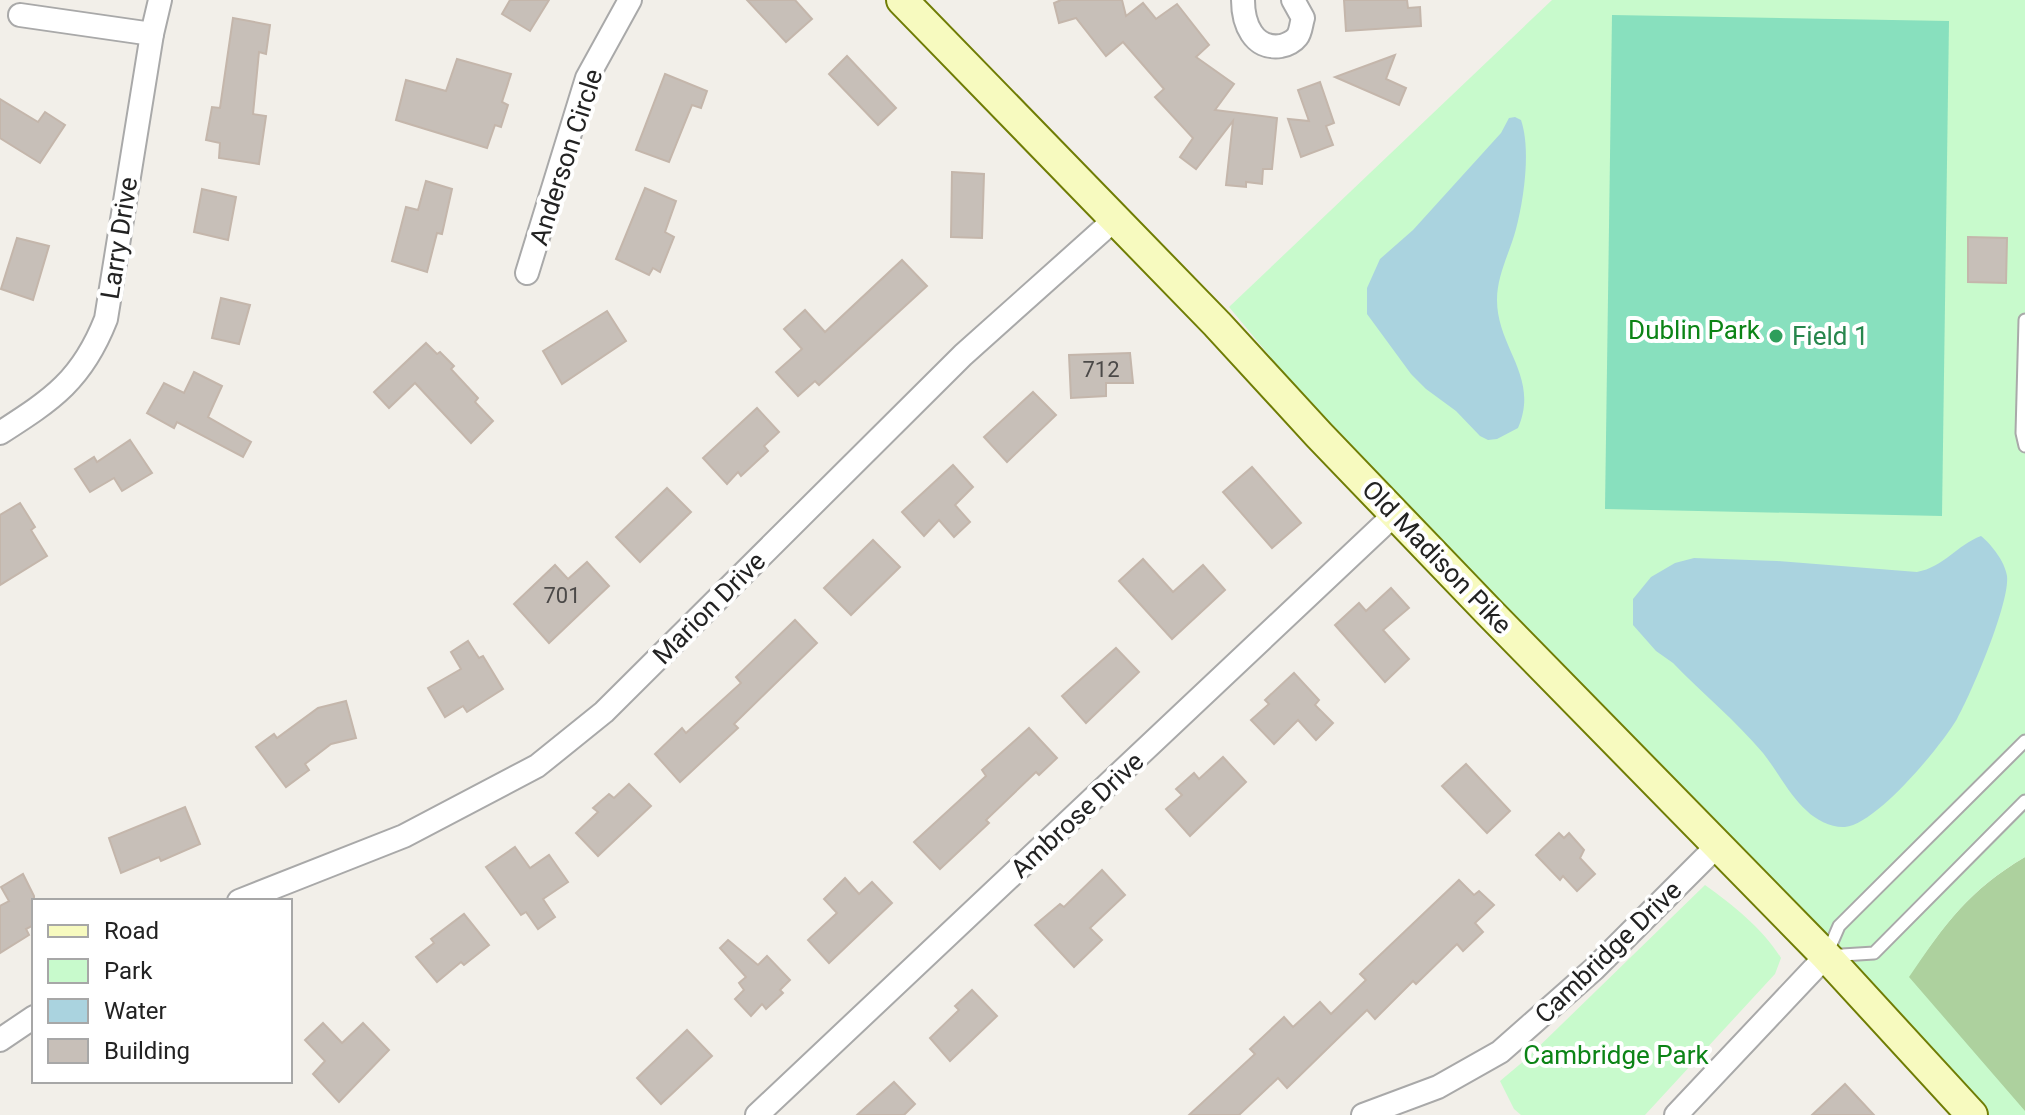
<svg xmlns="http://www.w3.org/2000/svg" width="2025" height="1115" viewBox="0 0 2025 1115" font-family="Roboto,sans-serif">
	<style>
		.forest { fill: #add19e }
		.park { fill: #c8facc }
		.pitch { fill: #88e0be }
		.water { fill: #aad3df }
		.building { fill: #c7bfb8; stroke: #c4b6ab; stroke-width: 2 }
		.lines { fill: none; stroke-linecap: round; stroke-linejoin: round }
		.service-casing { stroke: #a9a9a9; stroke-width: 15 }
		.minor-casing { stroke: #a9a9a9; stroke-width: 26 }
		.secondary-casing { stroke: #707d05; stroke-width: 34 }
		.service { stroke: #fff; stroke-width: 11 }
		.minor { stroke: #fff; stroke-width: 22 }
		.secondary { stroke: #f7fabf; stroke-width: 30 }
		.leisure-dot { fill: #2e9e5b; stroke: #fff; stroke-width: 3 }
		.labels { text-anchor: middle; stroke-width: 8; stroke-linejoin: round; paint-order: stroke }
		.number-label { font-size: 22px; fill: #4b4948 }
		.street-label { font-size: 26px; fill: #222; stroke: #fff }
		.park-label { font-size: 26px; fill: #0c8416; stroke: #fff }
		.leisure-label { font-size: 26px; fill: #27864d; stroke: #fff; text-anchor: start }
	</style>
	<rect width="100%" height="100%" fill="#f2efe9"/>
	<path class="forest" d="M 2025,857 L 2025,1112 L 1908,977 C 1946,923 1968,891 2025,857 Z"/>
	<g class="park">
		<path d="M 1552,0 L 2025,0 L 2025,857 C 1968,891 1946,923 1909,977 L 2025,1111 L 2025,1115 L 1983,1115 L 1332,431 L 1229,307 Z"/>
		<path d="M 1705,885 C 1733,905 1763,929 1781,958 L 1775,974 L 1645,1115 L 1521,1115 L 1514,1109 L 1500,1081 L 1525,1060 Z"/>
	</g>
	<path class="pitch" d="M 1612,15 L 1949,21 L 1942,516 L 1605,509 Z"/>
	<g class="water">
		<path d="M 1515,117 L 1521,120 C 1531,149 1524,199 1516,229 C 1510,252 1497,275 1497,300 C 1497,348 1540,377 1518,428 L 1497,439 L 1488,440 L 1480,436 L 1456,411 L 1426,389 L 1411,374 L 1367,314 L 1367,288 L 1380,259 L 1413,230 L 1501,133 L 1509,118 Z"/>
		<path d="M 1981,536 C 1992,545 2005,562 2007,576 C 2010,603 1971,694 1957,719 C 1941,746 1877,824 1845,827 C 1832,828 1816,820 1807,811 C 1789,795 1778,772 1763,753 C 1736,721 1702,693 1673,663 L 1656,651 L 1633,625 L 1633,599 L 1651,577 L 1675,563 L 1694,558 L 1777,561 L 1917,572 C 1944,567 1957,545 1981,536 Z"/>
	</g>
	<g class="building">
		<path d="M 510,0 L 549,0 L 530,31 L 502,14 Z"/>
		<path d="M 747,0 L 795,0 L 812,19 L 786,42 Z"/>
		<path d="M 1061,0 L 1122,0 L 1126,16 L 1143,3 L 1156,19 L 1177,4 L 1209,45 L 1196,57 L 1234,84 L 1215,110 L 1277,118 L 1272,169 L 1263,169 L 1262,184 L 1246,182 L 1246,187 L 1226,185 L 1233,121 L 1196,169 L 1180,157 L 1193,138 L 1155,97 L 1164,89 L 1123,42 L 1106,56 L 1076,18 L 1059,23 L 1054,3 Z"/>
		<path d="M 1344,0 L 1407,0 L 1408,8 L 1420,7 L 1421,26 L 1346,31 Z"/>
		<path d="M 233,18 L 270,25 L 266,54 L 259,52 L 253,114 L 266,116 L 259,164 L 219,158 L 220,143 L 206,140 L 212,107 L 220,108 Z"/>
		<path d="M 1395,55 L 1386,79 L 1406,88 L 1399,105 L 1335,77 Z"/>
		<path d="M 847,56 L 896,108 L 878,125 L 829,74 Z"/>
		<path d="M 457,59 L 511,74 L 502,102 L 508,105 L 501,127 L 495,125 L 487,148 L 396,120 L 406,80 L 446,91 Z"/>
		<path d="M 665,74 L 707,91 L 701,108 L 692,105 L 669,162 L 636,150 Z"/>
		<path d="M 1320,82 L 1334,123 L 1326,126 L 1333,145 L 1301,157 L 1288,119 L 1309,121 L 1298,90 Z"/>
		<path d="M 0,99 L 38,122 L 45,112 L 65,125 L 40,163 L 0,138 Z"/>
		<path d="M 952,172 L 984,174 L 982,238 L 951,237 Z"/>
		<path d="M 426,181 L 452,189 L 442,234 L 437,233 L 427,272 L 392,261 L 406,207 L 418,210 Z"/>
		<path d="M 645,188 L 676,201 L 665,232 L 674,237 L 660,272 L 653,268 L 649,275 L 616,259 Z"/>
		<path d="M 202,189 L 236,197 L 228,240 L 194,232 Z"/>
		<path d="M 1968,237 L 2007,238 L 2006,283 L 1968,282 Z"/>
		<path d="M 17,238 L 49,246 L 33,300 L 1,289 Z"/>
		<path d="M 902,260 L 927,286 L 819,385 L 815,381 L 798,396 L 776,372 L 802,349 L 784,329 L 805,310 L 825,332 Z"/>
		<path d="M 221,298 L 250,305 L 239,344 L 212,338 Z"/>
		<path d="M 607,311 L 626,341 L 562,384 L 543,351 Z"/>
		<path d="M 426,343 L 437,354 L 440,352 L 454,366 L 451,369 L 478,398 L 475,402 L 493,421 L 471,443 L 415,383 L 389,408 L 374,392 Z"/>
		<path d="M 1130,353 L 1133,383 L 1106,383 L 1106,396 L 1071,398 L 1069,355 Z"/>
		<path d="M 194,372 L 222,386 L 208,417 L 251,442 L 243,457 L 177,422 L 174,428 L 147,413 L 164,383 L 184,393 Z"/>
		<path d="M 1033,392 L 1056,415 L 1007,462 L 984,437 Z"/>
		<path d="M 757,408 L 779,432 L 764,446 L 768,451 L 741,476 L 738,472 L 727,484 L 703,458 Z"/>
		<path d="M 130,440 L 152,473 L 122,491 L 114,478 L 90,492 L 75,469 L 94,457 L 97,462 Z"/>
		<path d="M 953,465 L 973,487 L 955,505 L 970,522 L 954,537 L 939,520 L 924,536 L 902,512 Z"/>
		<path d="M 1252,467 L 1301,523 L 1272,548 L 1223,492 Z"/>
		<path d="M 667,488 L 691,512 L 640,562 L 616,537 Z"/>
		<path d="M 20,503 L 35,527 L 31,530 L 47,556 L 0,585 L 0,515 Z"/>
		<path d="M 873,540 L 900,567 L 851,615 L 824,588 Z"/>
		<path d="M 1143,559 L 1173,592 L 1203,565 L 1225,590 L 1172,639 L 1119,581 Z"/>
		<path d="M 587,562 L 609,586 L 549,643 L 514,604 L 555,565 L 568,579 Z"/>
		<path d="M 1391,588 L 1409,608 L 1383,630 L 1409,659 L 1385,682 L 1335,625 L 1359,603 L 1366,611 Z"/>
		<path d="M 795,620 L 817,643 L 734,724 L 738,728 L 680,782 L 655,754 L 682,728 L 686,733 L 741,683 L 736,677 Z"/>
		<path d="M 468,641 L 479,658 L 483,656 L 503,689 L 467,712 L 463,706 L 445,717 L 428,688 L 461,669 L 451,652 Z"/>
		<path d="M 1116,648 L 1139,672 L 1086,723 L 1062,696 Z"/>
		<path d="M 1294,673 L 1319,700 L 1315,705 L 1333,723 L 1316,740 L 1298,720 L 1274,744 L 1251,720 L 1269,704 L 1265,700 Z"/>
		<path d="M 346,701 L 356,738 L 331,744 L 305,764 L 309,770 L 286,787 L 256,747 L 274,734 L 277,738 L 318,708 Z"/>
		<path d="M 1029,728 L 1057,758 L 1039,775 L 1036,772 L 986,820 L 989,823 L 940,869 L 914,842 L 986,776 L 982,770 Z"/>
		<path d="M 1223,757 L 1246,782 L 1190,836 L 1166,809 L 1182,795 L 1176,789 L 1194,773 L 1199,779 Z"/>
		<path d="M 1466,764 L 1510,811 L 1487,833 L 1442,786 Z"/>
		<path d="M 629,784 L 651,806 L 598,856 L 576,833 L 598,812 L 593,808 L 609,794 L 614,798 Z"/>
		<path d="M 185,807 L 200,844 L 161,861 L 159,857 L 121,873 L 109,838 Z"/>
		<path d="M 1559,833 L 1564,838 L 1569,833 L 1584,850 L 1580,858 L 1595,874 L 1577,891 L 1563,876 L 1560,880 L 1536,855 Z"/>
		<path d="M 515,847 L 530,868 L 549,855 L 568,882 L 543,899 L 555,917 L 538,929 L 526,912 L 521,915 L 486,867 Z"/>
		<path d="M 1102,870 L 1125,895 L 1090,928 L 1102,940 L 1074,967 L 1035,925 L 1060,904 L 1064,907 Z"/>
		<path d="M 23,874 L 34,896 L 34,925 L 26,929 L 29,935 L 0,953 L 0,906 L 9,901 L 1,887 Z"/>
		<path d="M 845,878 L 859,894 L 872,882 L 892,903 L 829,963 L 808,940 L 837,913 L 824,899 Z"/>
		<path d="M 1459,880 L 1474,895 L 1479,891 L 1494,905 L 1475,923 L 1483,932 L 1463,951 L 1457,944 L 1416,984 L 1413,981 L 1375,1019 L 1367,1010 L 1287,1088 L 1278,1078 L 1239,1115 L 1189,1115 L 1255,1054 L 1250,1049 L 1284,1017 L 1293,1027 L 1320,1002 L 1331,1014 L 1366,980 L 1360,974 Z"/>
		<path d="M 464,914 L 489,945 L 464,965 L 461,962 L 437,982 L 416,957 L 434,943 L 431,939 Z"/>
		<path d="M 728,940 L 758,965 L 767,956 L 790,980 L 780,990 L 783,993 L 766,1009 L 762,1004 L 751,1016 L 735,999 L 744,990 L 739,983 L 746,977 L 720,948 Z"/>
		<path d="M 972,990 L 997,1016 L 950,1061 L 930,1038 L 959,1010 L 955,1006 Z"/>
		<path d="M 323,1023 L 342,1043 L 363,1023 L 389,1050 L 339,1102 L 313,1074 L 325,1061 L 305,1040 Z"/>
		<path d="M 687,1030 L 712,1056 L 661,1104 L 637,1078 Z"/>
		<path d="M 894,1082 L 915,1104 L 904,1115 L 857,1115 Z"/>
		<path d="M 1845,1084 L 1874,1115 L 1812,1115 Z"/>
	</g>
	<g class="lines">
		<g class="service-casing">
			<g id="service">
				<path d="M 2025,320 L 2022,433 L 2025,446"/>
				<path d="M 2025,741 L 1839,926 L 1826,956 L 1874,953 L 2025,801"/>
			</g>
		</g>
		<g class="minor-casing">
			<g id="minor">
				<path d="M 1243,0 C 1243,23 1253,50 1281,46 C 1287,45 1294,41 1297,37 C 1301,32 1301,24 1303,18 L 1293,0"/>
				<path d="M 20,15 L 152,34"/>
				<path d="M 527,273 L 587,78 L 630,0"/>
				<path d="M 0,433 C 53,399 82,380 106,319 L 152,34 L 160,0"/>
				<path d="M 239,901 L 404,836 L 537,766 L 604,712 L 963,355 L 1114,220"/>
				<path d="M 0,1040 L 34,1017"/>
				<path d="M 757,1115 L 1395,514"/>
				<path d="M 1363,1115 L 1438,1087 L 1500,1052 L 1594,969 L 1718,845"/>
				<path d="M 1676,1115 L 1826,956"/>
			</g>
		</g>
		<g class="secondary-casing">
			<path id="secondary" d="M 902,0 L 1217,324 L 1319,435 L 1489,612 L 1826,956 L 1972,1115"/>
		</g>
		<use href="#service" class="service"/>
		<use href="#minor" class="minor"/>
		<use href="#secondary" class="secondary"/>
	</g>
	<circle class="leisure-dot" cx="1776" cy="336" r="8"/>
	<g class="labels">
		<g class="number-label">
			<text x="1101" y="377">712</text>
			<text x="562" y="603">701</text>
		</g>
		<g class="street-label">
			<text transform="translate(566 157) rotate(-72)" y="9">Anderson Circle</text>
			<text transform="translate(119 238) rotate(-81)" y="9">Larry Drive</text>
			<text transform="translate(1437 557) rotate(46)" y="9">Old Madison Pike</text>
			<text transform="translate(709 608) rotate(-45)" y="9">Marion Drive</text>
			<text transform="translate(1077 815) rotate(-43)" y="9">Ambrose Drive</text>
			<text transform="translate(1608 952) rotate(-44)" y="9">Cambridge Drive</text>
		</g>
		<g class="park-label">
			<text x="1694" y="339">Dublin Park</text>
			<text x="1616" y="1064">Cambridge Park</text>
		</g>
		<g class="leisure-label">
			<text x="1792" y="345">Field 1</text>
		</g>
	</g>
	<rect x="32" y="899" width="260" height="184" fill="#ffffff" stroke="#a7a7a7" stroke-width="2"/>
	<rect x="48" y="925" width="40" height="12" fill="#f7fabf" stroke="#a7a7a7" stroke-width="2"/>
	<text x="104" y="939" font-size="24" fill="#222222">Road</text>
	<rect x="48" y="959" width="40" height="24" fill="#c8facc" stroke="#a7a7a7" stroke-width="2"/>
	<text x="104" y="979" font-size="24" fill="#222222">Park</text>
	<rect x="48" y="999" width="40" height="24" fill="#aad3df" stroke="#a7a7a7" stroke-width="2"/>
	<text x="104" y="1019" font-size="24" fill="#222222">Water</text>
	<rect x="48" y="1039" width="40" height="24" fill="#c7bfb8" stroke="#a7a7a7" stroke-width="2"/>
	<text x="104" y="1059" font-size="24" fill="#222222">Building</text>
</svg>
